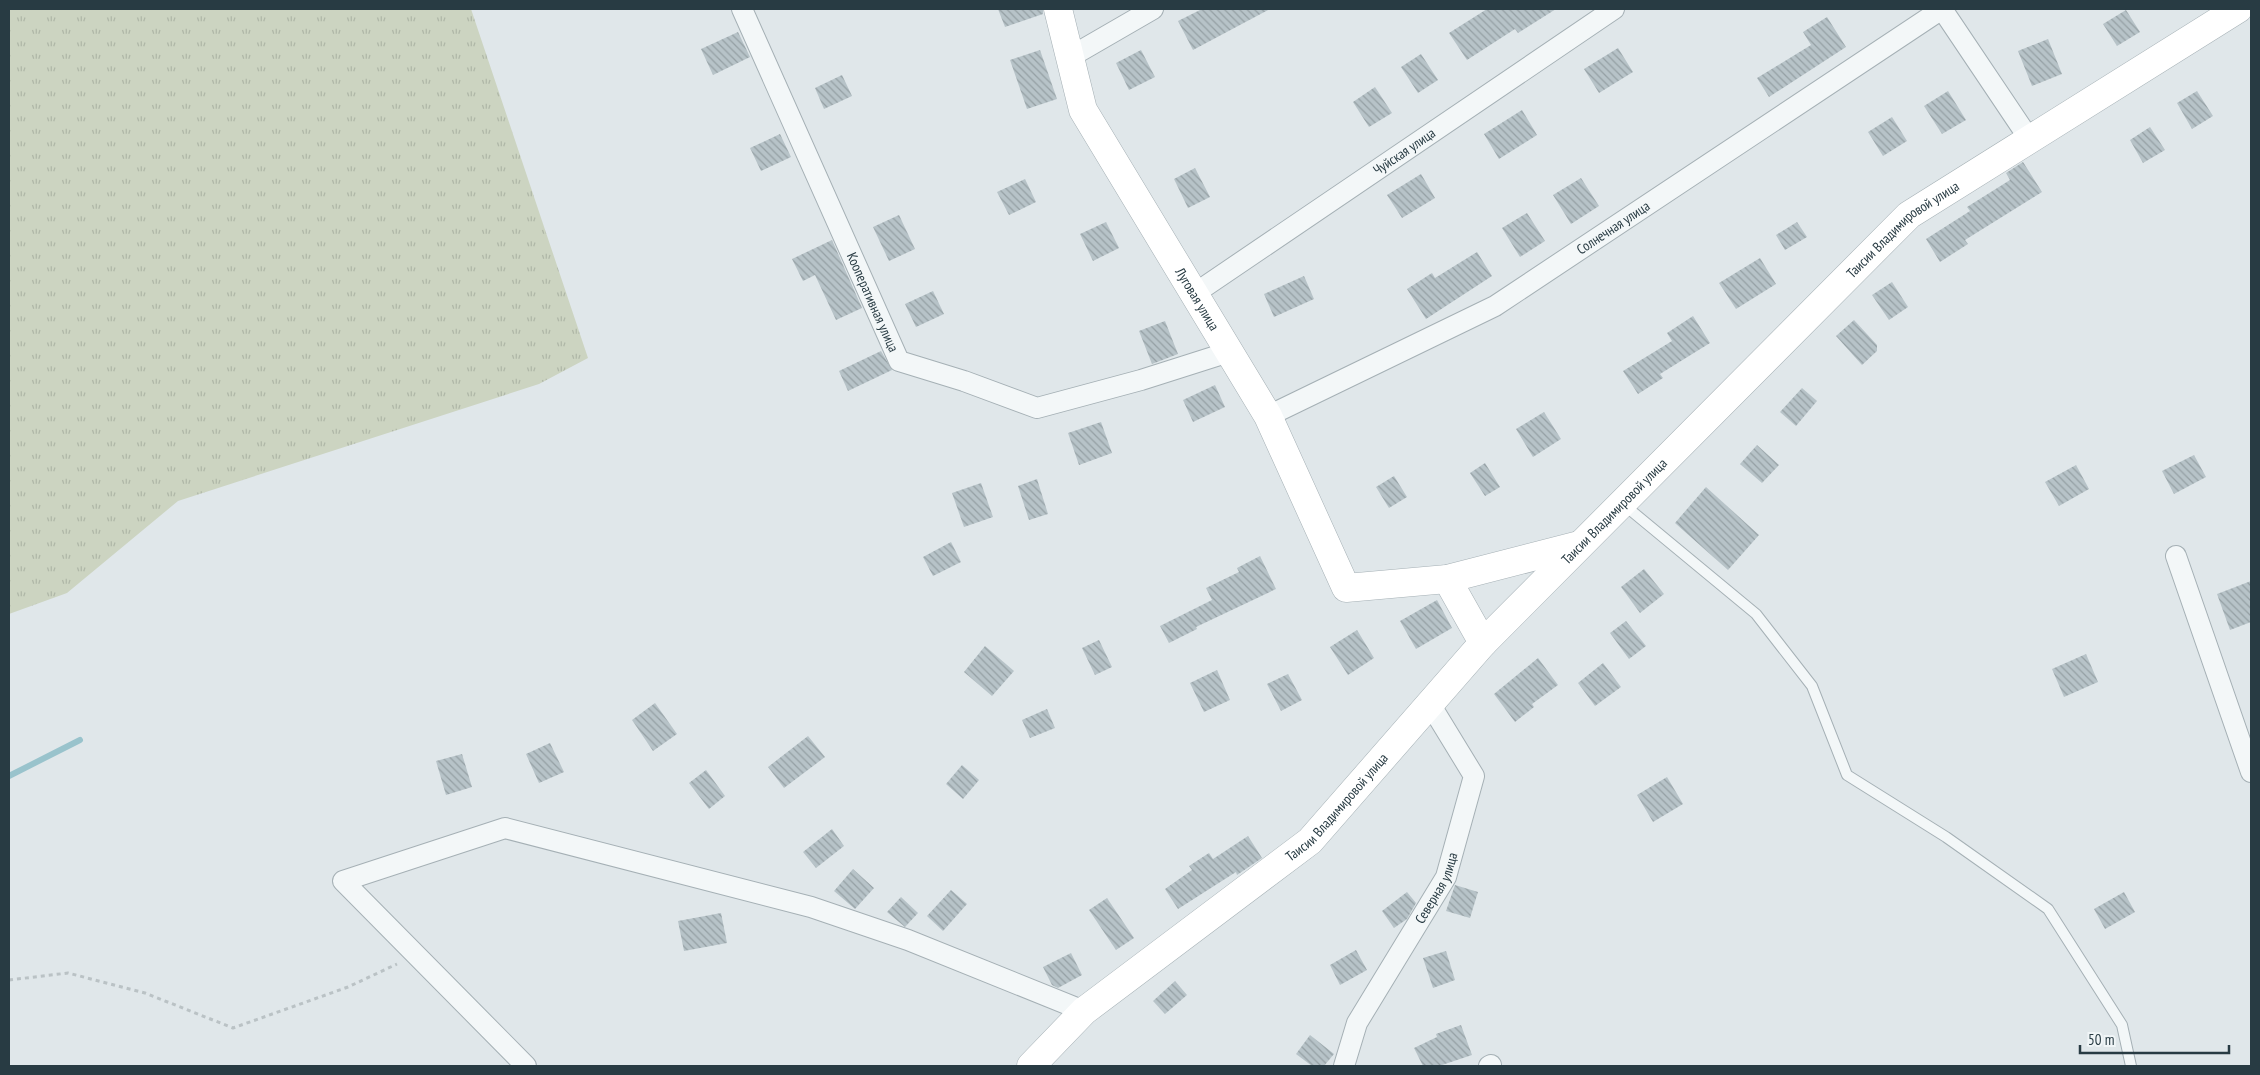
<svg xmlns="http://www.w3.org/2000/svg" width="2260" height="1075" viewBox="0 0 2260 1075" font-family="'PT Sans Narrow',sans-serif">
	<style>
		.grass { fill: url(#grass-tufts) }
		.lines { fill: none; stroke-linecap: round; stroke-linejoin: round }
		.stream { stroke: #99c3cc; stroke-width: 6 }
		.building { fill: url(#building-back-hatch) }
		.lane-casing { stroke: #a5b0b5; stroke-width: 12 }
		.street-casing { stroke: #a5b0b5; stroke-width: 22 }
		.secondary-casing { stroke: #a5b0b5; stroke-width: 29 }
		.path { stroke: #bac2c5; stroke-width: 3; stroke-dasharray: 4 4; stroke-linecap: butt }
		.lane { stroke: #f3f7f8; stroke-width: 10 }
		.street { stroke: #f3f7f8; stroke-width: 20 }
		.secondary { stroke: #fff; stroke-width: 28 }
		.labels { text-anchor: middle; stroke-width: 4.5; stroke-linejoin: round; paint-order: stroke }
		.street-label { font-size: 14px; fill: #283b43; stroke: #f0f5f7 }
	</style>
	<defs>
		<pattern id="grass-tufts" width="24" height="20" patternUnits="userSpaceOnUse" patternTransform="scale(1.25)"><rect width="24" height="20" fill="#ccd4c1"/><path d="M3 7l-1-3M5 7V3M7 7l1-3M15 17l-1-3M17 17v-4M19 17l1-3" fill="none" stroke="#afb7a7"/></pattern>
		<pattern id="building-back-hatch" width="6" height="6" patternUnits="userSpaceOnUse" patternTransform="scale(1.25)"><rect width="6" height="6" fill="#b7c3c8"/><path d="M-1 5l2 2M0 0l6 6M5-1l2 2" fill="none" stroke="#95a0a4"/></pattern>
	</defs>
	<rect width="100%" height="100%" fill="#e0e7ea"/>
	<path class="grass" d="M 9,9 L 471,9 L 588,358 L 539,384 L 178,501 L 67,593 L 9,614 Z"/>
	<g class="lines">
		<path class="stream" d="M 9,776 L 80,740"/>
	</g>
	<g class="building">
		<path d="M 998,9 L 1043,9 L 1043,14 L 1005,27 Z"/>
		<path d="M 1202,9 L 1270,9 L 1193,50 L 1178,21 Z"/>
		<path d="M 1487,9 L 1556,9 L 1518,33 L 1515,29 L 1467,60 L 1449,33 Z"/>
		<path d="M 2126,10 L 2140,32 L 2117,46 L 2103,24 Z"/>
		<path d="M 1827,17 L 1846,47 L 1769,97 L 1757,78 L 1811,45 L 1803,32 Z"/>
		<path d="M 738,32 L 750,57 L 713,75 L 701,49 Z"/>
		<path d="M 2048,39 L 2062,74 L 2032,86 L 2018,51 Z"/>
		<path d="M 1618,48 L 1633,72 L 1599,93 L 1584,69 Z"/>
		<path d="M 1040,50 L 1057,99 L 1027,109 L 1010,60 Z"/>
		<path d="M 1141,50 L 1155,77 L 1129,90 L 1116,63 Z"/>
		<path d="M 1421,54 L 1438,80 L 1418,93 L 1401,67 Z"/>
		<path d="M 842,75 L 852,96 L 824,109 L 815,88 Z"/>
		<path d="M 1375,87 L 1392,113 L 1369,127 L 1353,102 Z"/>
		<path d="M 1948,91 L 1966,120 L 1942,134 L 1924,106 Z"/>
		<path d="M 2197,91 L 2213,116 L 2192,129 L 2177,103 Z"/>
		<path d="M 1522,110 L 1537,135 L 1499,159 L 1484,134 Z"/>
		<path d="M 1892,117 L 1907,141 L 1883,156 L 1868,132 Z"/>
		<path d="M 2150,127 L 2165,150 L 2143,163 L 2130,140 Z"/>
		<path d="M 780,134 L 791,157 L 761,171 L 750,148 Z"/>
		<path d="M 2023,162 L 2042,192 L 1965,240 L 1968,244 L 1940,262 L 1926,239 L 1970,211 L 1967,207 L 2010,180 L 2006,173 Z"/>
		<path d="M 1195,168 L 1210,197 L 1188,208 L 1174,179 Z"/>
		<path d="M 1421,174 L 1435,198 L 1402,218 L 1387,195 Z"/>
		<path d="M 1581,178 L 1599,206 L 1571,224 L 1553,195 Z"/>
		<path d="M 1025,179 L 1036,202 L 1009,215 L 997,192 Z"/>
		<path d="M 1527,213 L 1545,241 L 1520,257 L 1502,228 Z"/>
		<path d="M 899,215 L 915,249 L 889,261 L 873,227 Z"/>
		<path d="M 1106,222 L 1119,248 L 1093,261 L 1080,234 Z"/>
		<path d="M 1797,222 L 1807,237 L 1785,250 L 1776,235 Z"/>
		<path d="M 832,240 L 862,308 L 836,320 L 815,275 L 803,281 L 792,259 Z"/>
		<path d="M 1477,252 L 1492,276 L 1426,319 L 1407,289 L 1432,273 L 1435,278 Z"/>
		<path d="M 1760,258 L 1776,284 L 1736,309 L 1719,283 Z"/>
		<path d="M 1304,276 L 1314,299 L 1274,317 L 1264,294 Z"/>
		<path d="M 1892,282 L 1908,307 L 1889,320 L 1872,295 Z"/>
		<path d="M 933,291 L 944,314 L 916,327 L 905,304 Z"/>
		<path d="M 1693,316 L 1710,343 L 1660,374 L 1663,378 L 1638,394 L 1623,371 L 1672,341 L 1667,333 Z"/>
		<path d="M 1854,320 L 1877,345 L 1877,351 L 1862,365 L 1836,336 Z"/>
		<path d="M 1165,321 L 1178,354 L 1152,364 L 1139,331 Z"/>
		<path d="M 881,351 L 892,370 L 848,391 L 839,371 Z"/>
		<path d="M 1215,385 L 1225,407 L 1193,422 L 1183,400 Z"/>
		<path d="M 1802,388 L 1817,401 L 1796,426 L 1780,412 Z"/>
		<path d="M 1544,412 L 1561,439 L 1533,457 L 1516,429 Z"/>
		<path d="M 1101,422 L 1112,453 L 1079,465 L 1068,433 Z"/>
		<path d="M 1757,445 L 1779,465 L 1762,483 L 1740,464 Z"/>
		<path d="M 2194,455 L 2206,477 L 2174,494 L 2162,471 Z"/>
		<path d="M 1485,463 L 1500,487 L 1485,496 L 1470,473 Z"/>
		<path d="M 2076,465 L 2089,489 L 2059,506 L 2045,482 Z"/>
		<path d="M 1394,476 L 1407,497 L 1389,508 L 1376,487 Z"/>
		<path d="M 1037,479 L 1048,514 L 1029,520 L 1018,486 Z"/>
		<path d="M 981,483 L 993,517 L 964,527 L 952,493 Z"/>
		<path d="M 1706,487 L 1759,535 L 1728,570 L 1675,523 Z"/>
		<path d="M 951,542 L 961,562 L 933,576 L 923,557 Z"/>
		<path d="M 1260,556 L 1276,589 L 1196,627 L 1197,629 L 1169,643 L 1160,626 L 1212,600 L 1206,588 L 1239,572 L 1237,568 Z"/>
		<path d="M 1644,569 L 1664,594 L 1640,613 L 1621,587 Z"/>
		<path d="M 2251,581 L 2251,622 L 2230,630 L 2217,594 Z"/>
		<path d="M 1437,600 L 1452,628 L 1416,649 L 1400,621 Z"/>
		<path d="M 1626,621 L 1646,646 L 1629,659 L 1610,633 Z"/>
		<path d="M 1357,630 L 1374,658 L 1348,675 L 1330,647 Z"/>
		<path d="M 1099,640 L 1112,667 L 1095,675 L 1082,648 Z"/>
		<path d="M 985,646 L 1014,671 L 992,696 L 964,672 Z"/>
		<path d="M 2086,654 L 2098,682 L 2064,697 L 2052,669 Z"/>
		<path d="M 1538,658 L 1558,685 L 1532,704 L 1534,707 L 1515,722 L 1494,694 Z"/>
		<path d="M 1603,663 L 1621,687 L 1595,706 L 1578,683 Z"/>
		<path d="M 1217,670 L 1230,700 L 1204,712 L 1190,683 Z"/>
		<path d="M 1288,674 L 1302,700 L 1281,711 L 1267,684 Z"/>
		<path d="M 655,703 L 677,734 L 653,751 L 632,720 Z"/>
		<path d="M 1047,709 L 1055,728 L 1030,738 L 1022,720 Z"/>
		<path d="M 808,736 L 825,757 L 784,788 L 768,767 Z"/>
		<path d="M 550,743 L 564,772 L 539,783 L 526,754 Z"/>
		<path d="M 462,754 L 472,787 L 446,795 L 436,761 Z"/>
		<path d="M 962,765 L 979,780 L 963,799 L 946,784 Z"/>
		<path d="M 706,770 L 725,796 L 709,809 L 689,783 Z"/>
		<path d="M 1667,777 L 1683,804 L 1653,822 L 1637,795 Z"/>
		<path d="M 832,829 L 844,846 L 816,868 L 803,852 Z"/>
		<path d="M 1248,836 L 1262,858 L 1237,875 L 1236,872 L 1178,909 L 1165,889 L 1192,870 L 1189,866 L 1209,853 L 1213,859 Z"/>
		<path d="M 853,869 L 874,888 L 855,909 L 834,891 Z"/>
		<path d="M 1455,885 L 1478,892 L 1470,918 L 1446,911 Z"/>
		<path d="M 951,890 L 967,904 L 943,931 L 927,916 Z"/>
		<path d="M 1407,892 L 1416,903 L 1407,919 L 1394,928 L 1382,911 Z"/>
		<path d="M 2124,892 L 2135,912 L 2105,929 L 2094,909 Z"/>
		<path d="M 901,897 L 918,913 L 905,927 L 887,912 Z"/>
		<path d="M 1107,898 L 1134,938 L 1116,950 L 1089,910 Z"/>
		<path d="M 721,913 L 727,943 L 684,951 L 678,921 Z"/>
		<path d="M 1356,950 L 1367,970 L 1340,985 L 1330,965 Z"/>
		<path d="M 1446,951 L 1455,980 L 1433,988 L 1423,958 Z"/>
		<path d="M 1071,953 L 1082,975 L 1058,988 L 1052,985 L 1043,967 Z"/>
		<path d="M 1175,981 L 1187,995 L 1165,1014 L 1153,1001 Z"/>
		<path d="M 1461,1025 L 1472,1055 L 1439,1066 L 1423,1066 L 1414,1048 L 1437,1037 L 1436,1034 Z"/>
		<path d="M 1310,1035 L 1334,1054 L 1324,1066 L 1312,1066 L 1296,1054 Z"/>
	</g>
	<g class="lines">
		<g class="lane-casing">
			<path id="lane" d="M 1623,504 L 1756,614 L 1812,686 L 1847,775 L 1946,837 L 2048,909 L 2122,1025 L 2131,1066"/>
		</g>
		<g class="street-casing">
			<g id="street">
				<path id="s1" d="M 742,9 L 899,361 L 964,381 L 1037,408 L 1141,380 L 1229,352"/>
				<path d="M 1942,9 L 2030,140"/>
				<path d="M 1070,57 L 1153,9"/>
				<path id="s2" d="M 1194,294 L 1614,9"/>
				<path id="s3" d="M 1268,416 L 1495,306 L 1942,9"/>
				<path d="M 2176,556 L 2251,772"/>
				<path d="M 526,1066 L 343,881 L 505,828 L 811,907 L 908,940 L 1084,1011"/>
				<path id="s4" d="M 1344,1066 L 1357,1023 L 1446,877 L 1474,776 L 1430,704"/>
				<path d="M 1489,1066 L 1491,1065"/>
			</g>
		</g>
		<g class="secondary-casing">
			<g id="secondary">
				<path id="s5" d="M 1058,9 L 1083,110 L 1268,416 L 1346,588 L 1447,579 L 1579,545"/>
				<path d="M 1447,579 L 1483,643"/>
				<path id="s6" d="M 1031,1066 L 1084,1011 L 1310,841 L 1483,643 L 1909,215 L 2238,9"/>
			</g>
		</g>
		<path class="path" d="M 9,980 L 68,973 L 145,993 L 233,1028 L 348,987 L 397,964"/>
		<use href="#lane" class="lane"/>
		<use href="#street" class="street"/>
		<use href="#secondary" class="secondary"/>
	</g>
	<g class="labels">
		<g class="street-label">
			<text dy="5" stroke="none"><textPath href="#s2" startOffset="254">Чуйская улица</textPath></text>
			<text dy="5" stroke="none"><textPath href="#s3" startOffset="394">Солнечная улица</textPath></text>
			<text dy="5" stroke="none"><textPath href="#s6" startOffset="1212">Таисии Владимировой улица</textPath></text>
			<text dy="5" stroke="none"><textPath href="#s5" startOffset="325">Луговая улица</textPath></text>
			<text dy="5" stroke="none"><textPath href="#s1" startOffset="321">Кооперативная улица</textPath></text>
			<text dy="5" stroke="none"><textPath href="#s6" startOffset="808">Таисии Владимировой улица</textPath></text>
			<text dy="5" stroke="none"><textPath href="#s6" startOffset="402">Таисии Владимировой улица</textPath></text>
			<text dy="5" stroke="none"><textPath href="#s4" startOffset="202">Северная улица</textPath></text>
		</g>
	</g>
	<rect width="2260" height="1075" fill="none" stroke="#283b43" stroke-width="20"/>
	<path d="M2080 1045v8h149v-8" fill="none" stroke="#283b43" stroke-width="2.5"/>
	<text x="2088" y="1045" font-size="15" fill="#283b43" stroke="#f0f5f7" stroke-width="4" paint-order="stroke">50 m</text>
</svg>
